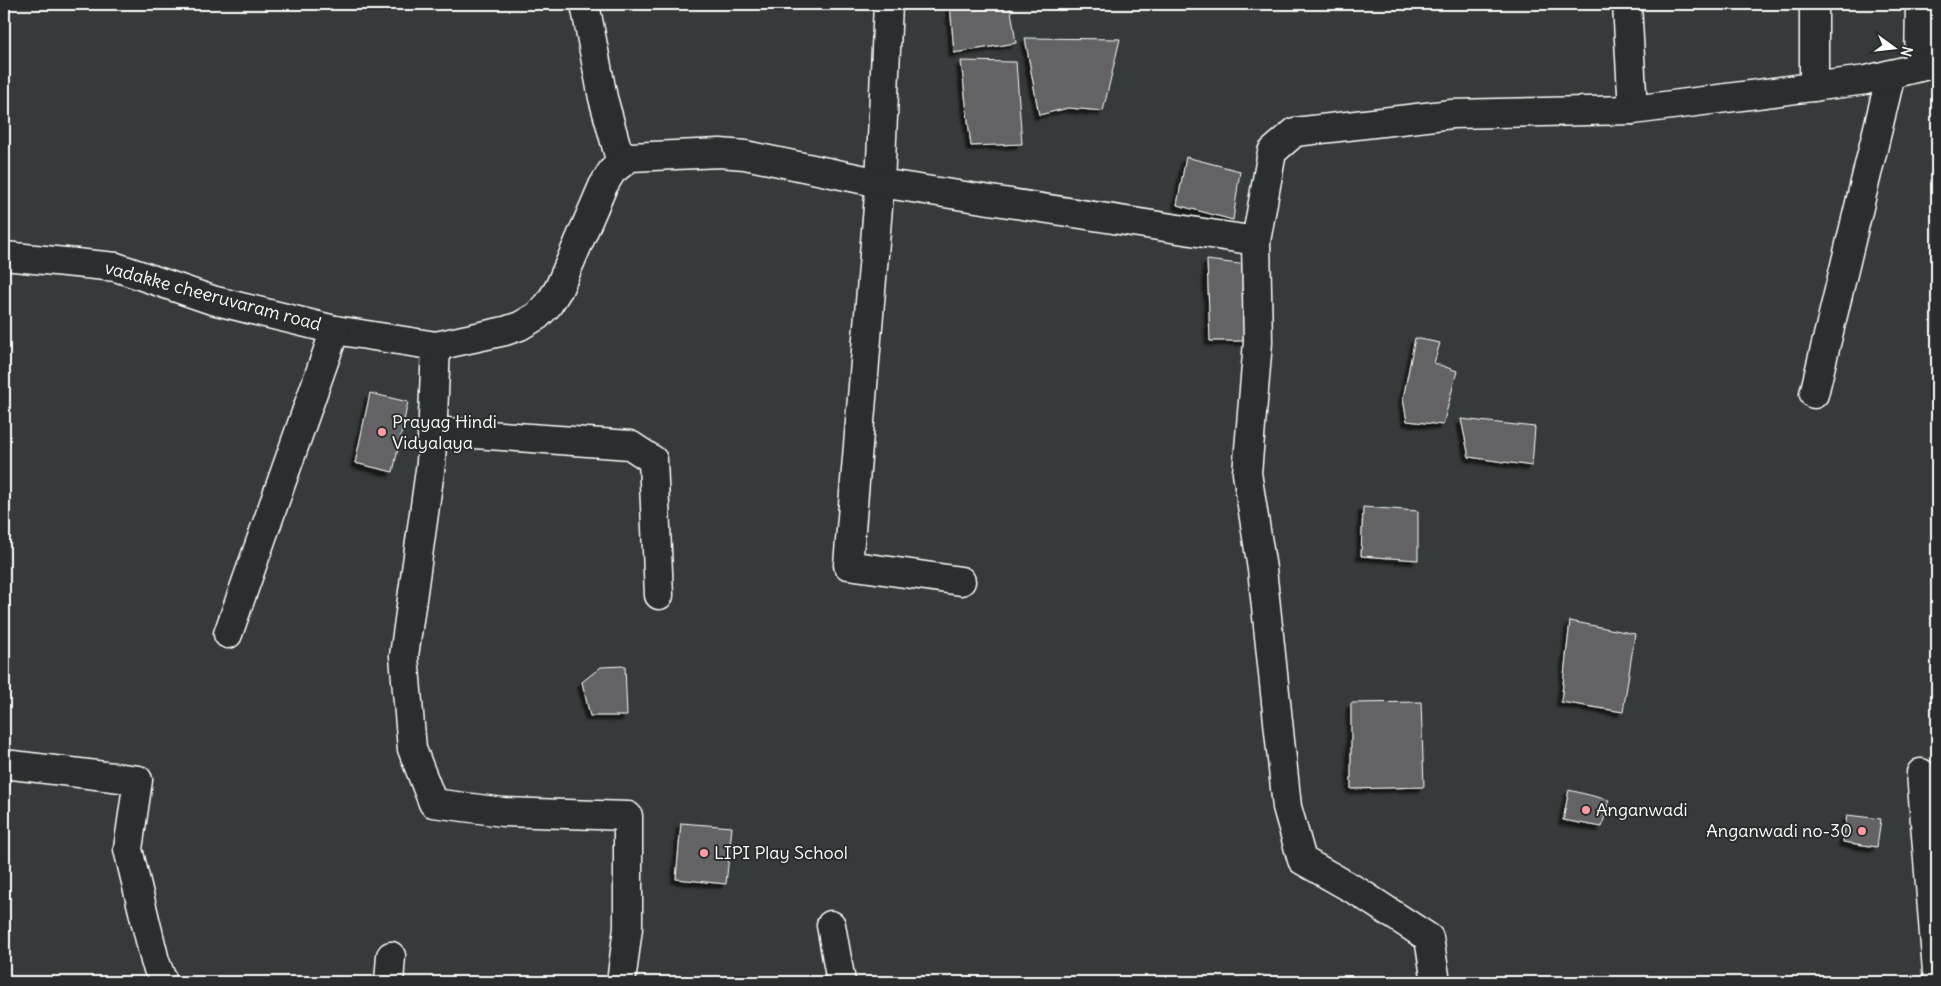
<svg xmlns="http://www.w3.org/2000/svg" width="1941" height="986" viewBox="0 0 1941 986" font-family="Delius,sans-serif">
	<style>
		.building { fill: #636465; stroke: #fff; filter: url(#shadow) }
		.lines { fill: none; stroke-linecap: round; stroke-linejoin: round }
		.minor-casing { stroke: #fff; stroke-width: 31 }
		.minor { stroke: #2a2d2e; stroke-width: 28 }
		.poi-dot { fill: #ff9aa2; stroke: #2a2d2e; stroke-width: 2 }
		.labels { text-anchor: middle; stroke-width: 4; stroke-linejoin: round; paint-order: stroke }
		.street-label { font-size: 18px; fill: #fff; stroke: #2a2d2e }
		.poi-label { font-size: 18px; fill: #fff; stroke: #2a2d2e; text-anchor: start }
	</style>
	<defs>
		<filter id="shadow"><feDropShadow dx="-4.5" dy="4.5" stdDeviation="1" flood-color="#0009"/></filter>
	</defs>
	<rect width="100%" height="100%" fill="#373a3b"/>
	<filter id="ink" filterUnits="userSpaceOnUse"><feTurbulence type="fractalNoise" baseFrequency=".02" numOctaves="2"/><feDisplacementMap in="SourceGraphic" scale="10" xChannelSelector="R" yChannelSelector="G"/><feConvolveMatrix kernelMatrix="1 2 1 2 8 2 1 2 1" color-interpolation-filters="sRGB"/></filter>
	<g filter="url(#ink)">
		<g class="building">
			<path d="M 950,4 L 1010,4 L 1016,43 L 954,53 Z"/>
			<path d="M 1025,38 L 1120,39 L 1103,111 L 1068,108 L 1039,115 Z"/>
			<path d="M 961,61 L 1016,62 L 1022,144 L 971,146 Z"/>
			<path d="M 1186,157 L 1240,171 L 1233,220 L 1177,205 Z"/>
			<path d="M 1207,260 L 1247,265 L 1248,341 L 1210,341 Z"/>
			<path d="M 1415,338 L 1440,343 L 1434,363 L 1457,371 L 1443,425 L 1407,421 L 1403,399 Z"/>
			<path d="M 370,393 L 408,402 L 393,472 L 355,463 Z"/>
			<path d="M 1461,419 L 1535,427 L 1532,466 L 1469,457 Z"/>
			<path d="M 1363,507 L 1418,511 L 1418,560 L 1361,556 Z"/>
			<path d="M 1570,621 L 1635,634 L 1623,712 L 1561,702 Z"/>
			<path d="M 625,666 L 627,716 L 590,716 L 582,682 L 601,667 Z"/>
			<path d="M 1421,702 L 1424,787 L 1351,789 L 1351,703 Z"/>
			<path d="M 1569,790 L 1609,800 L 1602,827 L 1563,820 Z"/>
			<path d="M 1847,815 L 1881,819 L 1877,847 L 1843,842 Z"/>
			<path d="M 681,823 L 732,827 L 726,884 L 676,879 Z"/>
			<path d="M 1533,978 L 1533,982 L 1499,982 Z"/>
		</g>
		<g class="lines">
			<g class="minor-casing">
				<g id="minor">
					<path d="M 585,4 L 603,98 L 621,163"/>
					<path d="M 888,4 L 880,183 L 848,565 L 961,581"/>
					<path d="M 1627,4 L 1633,110"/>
					<path d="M 1919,67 L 1920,4"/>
					<path d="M 1814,87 L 1814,4"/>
					<path d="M 4,256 L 116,267 L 212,300 L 335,330 L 436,346 L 431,463 L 404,656 L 412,749 L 433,803 L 503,812 L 628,816 L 628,928 L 621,982"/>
					<path d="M 436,346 L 505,331 L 520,326 L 537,316 L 548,305 L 559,288 L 603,186 L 612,171 L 630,157 L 720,153 L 745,155 L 880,183 L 1256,241"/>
					<path d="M 1814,394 L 1891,74"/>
					<path d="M 432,431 L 630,445 L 653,460 L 659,595"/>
					<path d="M 228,634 L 335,330"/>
					<path d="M 4,764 L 138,780 L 128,849 L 155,961 L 163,982"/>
					<path d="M 1921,773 L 1937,971"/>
					<path d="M 831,925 L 841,982"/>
					<path d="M 389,982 L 391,956"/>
					<path d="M 1436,982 L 1429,938 L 1360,893 L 1302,860 L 1287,807 L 1262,569 L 1247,473 L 1258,342 L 1256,241 L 1272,152 L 1295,132 L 1452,114 L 1633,110 L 1866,80 L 1937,63"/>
				</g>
			</g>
			<use href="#minor" class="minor"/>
		</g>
	</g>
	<g class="poi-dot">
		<circle cx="382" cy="432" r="5"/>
		<circle cx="1586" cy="810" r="5"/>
		<circle cx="1862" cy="831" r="5"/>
		<circle cx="704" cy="853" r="5"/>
	</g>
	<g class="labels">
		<g class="street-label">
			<text transform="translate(213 296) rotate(15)" y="6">vadakke cheeruvaram road</text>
		</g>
		<g class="poi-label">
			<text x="392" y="428">Prayag Hindi<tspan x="392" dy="21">Vidyalaya</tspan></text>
			<text x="1596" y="816">Anganwadi</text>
			<text x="1852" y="837" text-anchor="end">Anganwadi no-30</text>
			<text x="714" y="859">LIPI Play School</text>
		</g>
	</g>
	<rect width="1941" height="986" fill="none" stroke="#2a2d2e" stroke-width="20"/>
	<rect x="10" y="10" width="1921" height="966" fill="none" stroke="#fff" stroke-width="2" filter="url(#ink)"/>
	<g transform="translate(1894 48) rotate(105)" stroke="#2a2d2e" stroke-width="4" paint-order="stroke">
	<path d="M0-4L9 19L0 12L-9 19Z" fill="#ffffff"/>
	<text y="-8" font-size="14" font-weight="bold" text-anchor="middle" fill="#ffffff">N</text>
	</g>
</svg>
